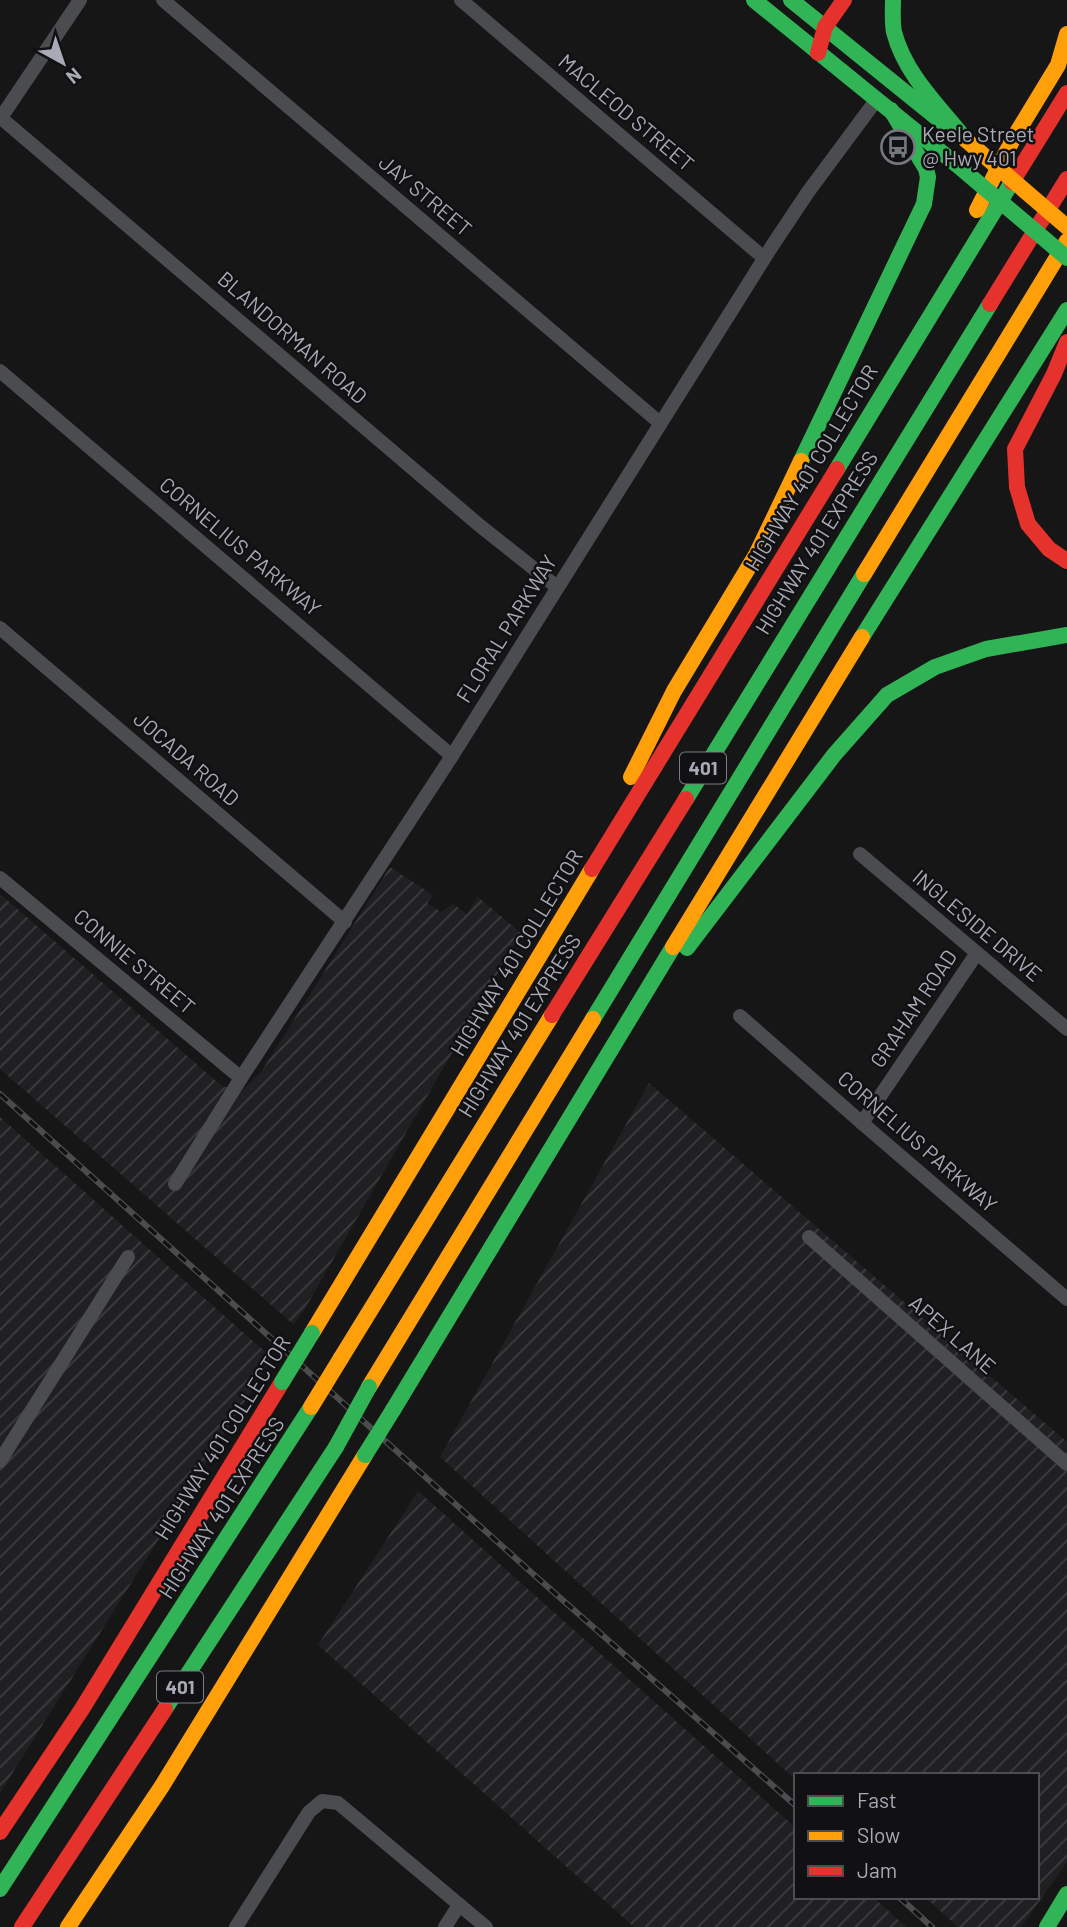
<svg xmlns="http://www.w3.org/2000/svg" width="1067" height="1927" viewBox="0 0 1067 1927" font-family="Barlow,sans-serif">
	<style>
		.industrial { fill: url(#industrial-furrows) }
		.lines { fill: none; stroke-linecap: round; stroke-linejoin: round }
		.street { stroke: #4b4c4f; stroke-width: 14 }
		.fast { stroke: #30b455; stroke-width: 16 }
		.slow { stroke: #ff9f0a; stroke-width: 16 }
		.jam { stroke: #e5322d; stroke-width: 16 }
		.rail-casing { stroke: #4b4c4e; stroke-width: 6 }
		.rail { stroke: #111012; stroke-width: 3.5; stroke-dasharray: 10; stroke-linecap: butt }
		.fast-bridge { stroke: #30b455; stroke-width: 16 }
		.slow-bridge { stroke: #ff9f0a; stroke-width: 16 }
		.labels { text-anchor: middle; stroke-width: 5; stroke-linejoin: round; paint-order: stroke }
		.shield { fill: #111012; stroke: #7b7c85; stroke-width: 2 }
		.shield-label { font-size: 19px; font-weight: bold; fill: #a8abb6 }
		.street-label { font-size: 21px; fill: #a8abb6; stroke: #111012 }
		.poi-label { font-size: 21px; fill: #a8abb6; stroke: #111012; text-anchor: start }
	</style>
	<defs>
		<pattern id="industrial-furrows" width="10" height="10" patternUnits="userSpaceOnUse" patternTransform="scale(1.75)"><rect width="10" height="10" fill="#202022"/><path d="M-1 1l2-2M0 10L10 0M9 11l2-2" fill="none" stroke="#3e3e40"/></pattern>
	</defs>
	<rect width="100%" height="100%" fill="#161616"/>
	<g class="industrial">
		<path d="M 390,867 L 433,895 L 427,903 L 441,912 L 453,904 L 467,914 L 478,897 L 521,933 L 303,1312 L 293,1324 L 0,1069 L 0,894 L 222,1086 L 240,1092 L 261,1072 Z"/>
		<path d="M 649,1083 L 1067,1442 L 1067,1862 L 1021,1927 L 958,1927 L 925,1897 L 1037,1897 L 1037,1775 L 796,1775 L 796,1780 L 440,1457 Z"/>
		<path d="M 0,1117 L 272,1358 L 0,1793 Z"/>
		<path d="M 418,1491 L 796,1828 L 796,1897 L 873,1897 L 906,1927 L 634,1927 L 318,1645 Z"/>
	</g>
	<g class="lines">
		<g class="street">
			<path d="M 163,0 L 660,423"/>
			<path d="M 461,0 L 764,258"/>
			<path d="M 1,118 L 479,525 L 557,587"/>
			<path d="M 0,119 L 80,0"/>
			<path d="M 0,371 L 452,756"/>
			<path d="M 0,628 L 345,922"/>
			<path d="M 860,854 L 1067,1029"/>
			<path d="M 0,878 L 241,1078"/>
			<path d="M 740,1016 L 862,1123 L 1067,1299"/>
			<path d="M 862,1123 L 977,953"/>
			<path d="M 175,1184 L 241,1078 L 452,756 L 772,246 L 808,192 L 877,99"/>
			<path d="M 809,1237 L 1067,1464"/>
			<path d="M 0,1461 L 128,1257"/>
			<path d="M 236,1927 L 309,1812 L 322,1801 L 338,1803 L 486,1927"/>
			<path d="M 445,1927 L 459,1905"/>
		</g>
		<g class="fast">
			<path d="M 754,0 L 956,164"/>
			<path d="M 791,0 L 942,122"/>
			<path d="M 893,0 C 893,11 892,22 894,32 C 905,75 940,107 966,140"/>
			<path d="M 801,461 L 924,204 L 928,177 L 926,169 L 891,110"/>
			<path d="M 837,469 L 1012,182"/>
			<path d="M 862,637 L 1067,310"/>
			<path d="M 686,799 L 990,304"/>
			<path d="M 687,948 L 834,755 L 887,695 L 935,667 L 986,649 L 1067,635"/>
			<path d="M 593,1019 L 864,574"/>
			<path d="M 393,1410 L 673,947"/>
			<path d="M 165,1709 L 336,1447"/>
			<path d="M 0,1889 L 311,1407"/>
			<path d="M 1047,1927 L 1067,1894"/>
		</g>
		<g class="slow">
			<path d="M 977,210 L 1013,139 L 1058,65 L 1067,34"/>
			<path d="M 864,574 L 1067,241"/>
			<path d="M 631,777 L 674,691 L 756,555 L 801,461"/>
			<path d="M 673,947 L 862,637"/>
			<path d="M 312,1333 L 592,869"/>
			<path d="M 341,1358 L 552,1015"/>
			<path d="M 369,1387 L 593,1019"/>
			<path d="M 68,1927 L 162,1786 L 365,1455"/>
		</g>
		<g class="jam">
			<path d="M 818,53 L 825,27 L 844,0"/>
			<path d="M 1012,182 L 1067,93"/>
			<path d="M 990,304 L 1067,179"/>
			<path d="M 1067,342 L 1054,374 L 1015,449 L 1017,487 L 1028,524 L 1049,549 L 1067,561"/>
			<path d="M 592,869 L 837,469"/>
			<path d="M 552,1015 L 686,799"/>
			<path d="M 0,1832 L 82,1709 L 282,1382"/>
			<path d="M 22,1927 L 165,1709"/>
		</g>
		<g class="rail-casing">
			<g id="rail">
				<path d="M 0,1094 L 532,1573 L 796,1806"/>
				<path d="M 899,1897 L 932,1927"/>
			</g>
		</g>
		<use href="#rail" class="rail"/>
		<g class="fast-bridge">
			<path d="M 956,164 L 1067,258"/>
			<path d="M 282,1382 L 312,1333"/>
			<path d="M 336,1447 L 369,1387"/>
			<path d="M 365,1455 L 393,1410"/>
		</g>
		<g class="slow-bridge">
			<path d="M 966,140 L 1067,227"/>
			<path d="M 311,1407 L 341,1358"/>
		</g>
	</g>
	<defs>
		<g id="bus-ring" transform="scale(1.75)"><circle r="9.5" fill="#111012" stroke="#75777e" stroke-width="1.5"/><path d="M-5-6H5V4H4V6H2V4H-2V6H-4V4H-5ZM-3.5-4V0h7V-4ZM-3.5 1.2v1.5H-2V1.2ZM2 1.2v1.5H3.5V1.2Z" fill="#75777e"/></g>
	</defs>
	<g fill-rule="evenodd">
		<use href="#bus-ring" x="898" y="147"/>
	</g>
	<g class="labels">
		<g class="shield">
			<rect x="680" y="752.5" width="46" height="31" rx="5"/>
			<rect x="157" y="1671.5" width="46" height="31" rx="5"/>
		</g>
		<g class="shield-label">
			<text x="703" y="775">401</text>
			<text x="180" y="1694">401</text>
		</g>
		<g class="street-label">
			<text transform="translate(626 113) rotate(40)" y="7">MACLEOD STREET</text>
			<text transform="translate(425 196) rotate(40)" y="7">JAY STREET</text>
			<text transform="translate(292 338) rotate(41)" y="7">BLANDORMAN ROAD</text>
			<text transform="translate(812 468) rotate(-59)" y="7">HIGHWAY 401 COLLECTOR</text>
			<text transform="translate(817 543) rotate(-58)" y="7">HIGHWAY 401 EXPRESS</text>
			<text transform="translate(240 547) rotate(40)" y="7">CORNELIUS PARKWAY</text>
			<text transform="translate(507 629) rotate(-58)" y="7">FLORAL PARKWAY</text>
			<text transform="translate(186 759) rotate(41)" y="7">JOCADA ROAD</text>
			<text transform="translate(977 926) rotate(40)" y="7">INGLESIDE DRIVE</text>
			<text transform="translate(517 953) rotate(-59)" y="7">HIGHWAY 401 COLLECTOR</text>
			<text transform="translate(134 962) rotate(40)" y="7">CONNIE STREET</text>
			<text transform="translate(914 1009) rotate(-56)" y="7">GRAHAM ROAD</text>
			<text transform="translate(520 1026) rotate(-58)" y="7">HIGHWAY 401 EXPRESS</text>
			<text transform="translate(917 1142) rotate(41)" y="7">CORNELIUS PARKWAY</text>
			<text transform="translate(952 1335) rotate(41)" y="7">APEX LANE</text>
			<text transform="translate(223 1438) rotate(-58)" y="7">HIGHWAY 401 COLLECTOR</text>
			<text transform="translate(222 1508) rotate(-57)" y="7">HIGHWAY 401 EXPRESS</text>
		</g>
		<g class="poi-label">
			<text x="922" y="142">Keele Street<tspan x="922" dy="24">@ Hwy 401</tspan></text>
		</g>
	</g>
	<rect x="794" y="1773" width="245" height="126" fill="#111012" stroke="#4d4e54" stroke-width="2"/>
	<rect x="808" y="1796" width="35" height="10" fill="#30b455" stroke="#4d4e54" stroke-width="2"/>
	<text x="857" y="1808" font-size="21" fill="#a8abb6">Fast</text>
	<rect x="808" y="1831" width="35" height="10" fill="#ff9f0a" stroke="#4d4e54" stroke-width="2"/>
	<text x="857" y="1843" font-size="21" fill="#a8abb6">Slow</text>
	<rect x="808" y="1866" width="35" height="10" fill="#e5322d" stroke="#4d4e54" stroke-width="2"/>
	<text x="857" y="1878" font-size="21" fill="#a8abb6">Jam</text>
	<g transform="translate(63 63) rotate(140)" stroke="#111012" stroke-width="5" paint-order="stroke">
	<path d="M0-5L12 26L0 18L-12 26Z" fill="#a8abb6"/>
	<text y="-10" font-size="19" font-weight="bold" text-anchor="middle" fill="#a8abb6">N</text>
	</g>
</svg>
